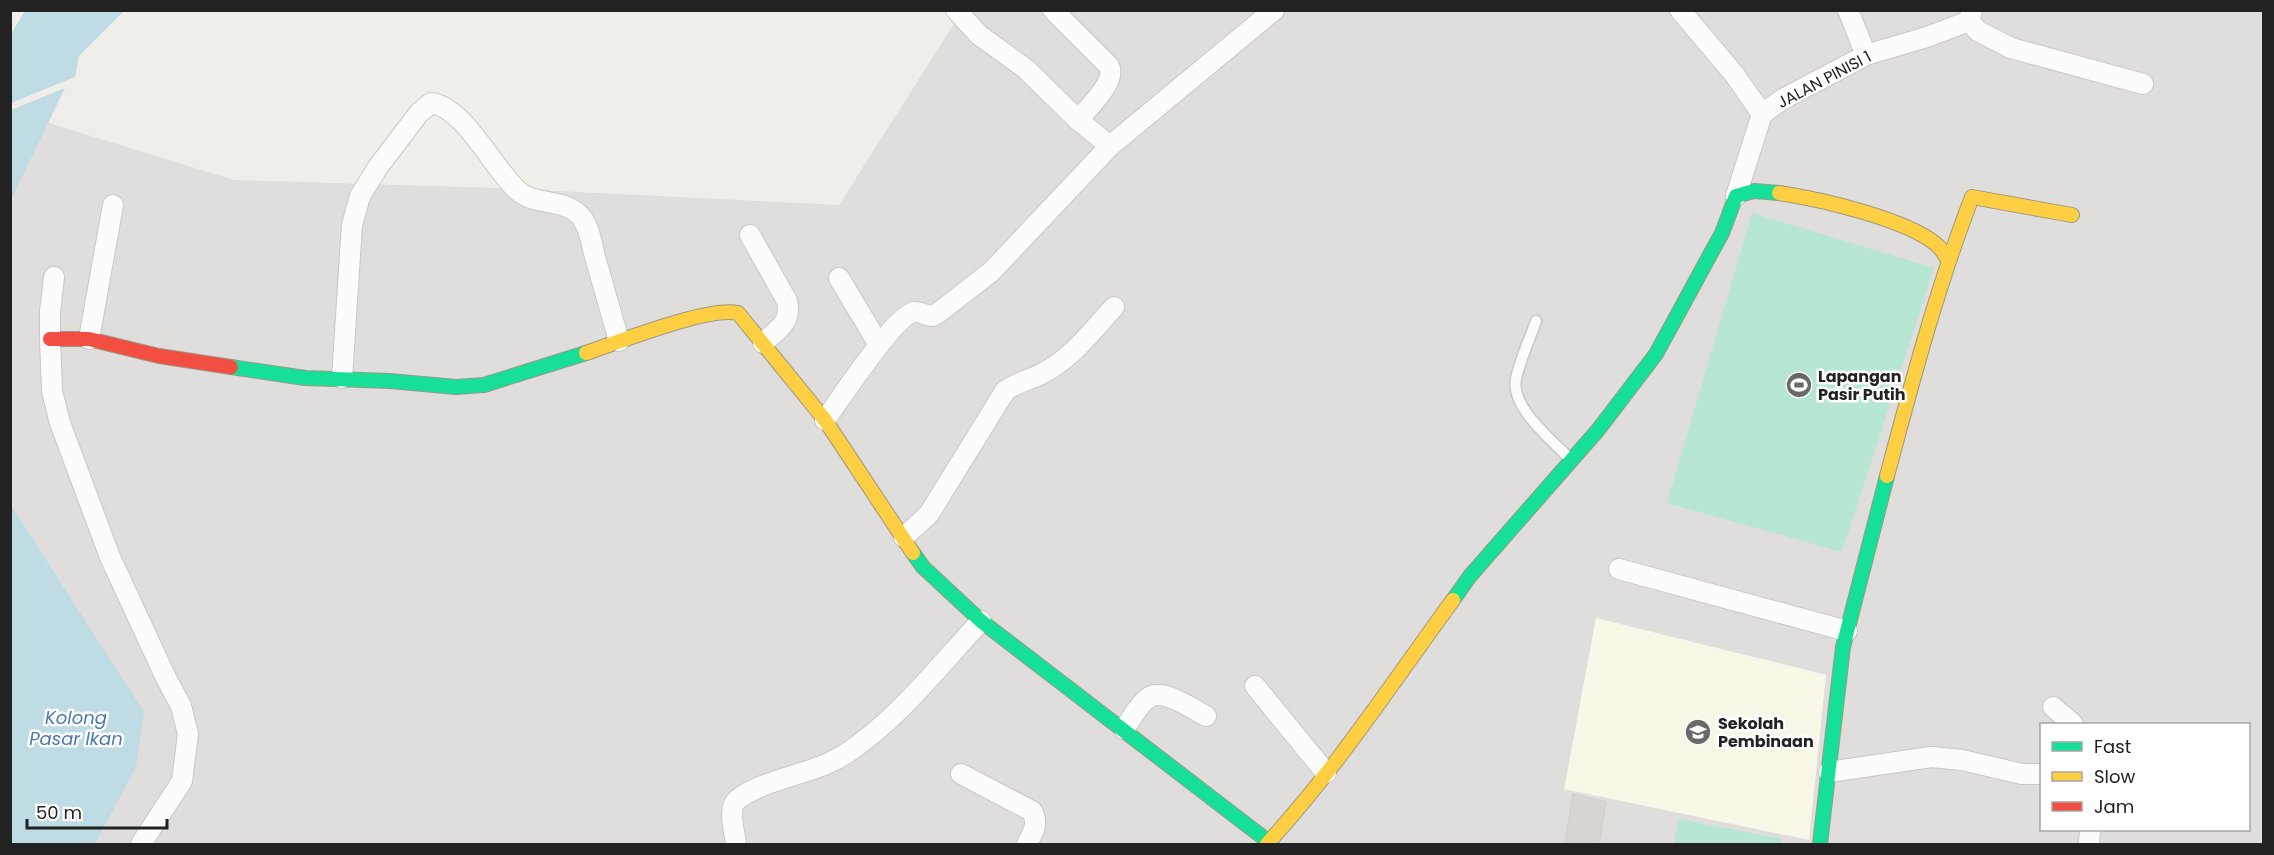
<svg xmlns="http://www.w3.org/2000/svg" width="2274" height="855" viewBox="0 0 2274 855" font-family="Poppins,sans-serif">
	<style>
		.residential { fill: #dfdedc; fill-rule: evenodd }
		.education { fill: #f8f7e8 }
		.pitch { fill: #b7e6d2 }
		.water { fill: #bfdbe3 }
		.building { fill: #d7d4d2; stroke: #d3d0cc; stroke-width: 1.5 }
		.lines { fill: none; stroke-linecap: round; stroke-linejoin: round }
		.lane-casing { stroke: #c9c8c7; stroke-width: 13 }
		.street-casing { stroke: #c9c8c7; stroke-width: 22 }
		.fast-casing { stroke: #999a82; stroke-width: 16 }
		.slow-casing { stroke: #999a82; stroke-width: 16 }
		.jam-casing { stroke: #999a82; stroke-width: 16 }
		.lane { stroke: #fdfcfc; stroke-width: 10 }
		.street { stroke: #fdfcfc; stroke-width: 20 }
		.fast { stroke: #16e098; stroke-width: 14 }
		.slow { stroke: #ffcf43; stroke-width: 14 }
		.jam { stroke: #f24e42; stroke-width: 14 }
		.labels { text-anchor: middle; stroke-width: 5; stroke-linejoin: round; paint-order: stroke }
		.street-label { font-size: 16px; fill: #222; stroke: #fff }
		.poi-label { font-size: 16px; font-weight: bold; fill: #222; stroke: #fff; text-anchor: start }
		.water-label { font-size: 18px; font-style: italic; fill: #4a7aab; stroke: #fff }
	</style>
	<rect width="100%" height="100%" fill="#f0eeeb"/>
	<path class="residential" d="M 962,11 L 2263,11 L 2263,844 L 11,844 L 10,111 L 234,180 L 496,188 L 839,205 ZM 2042,724 L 2248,724 L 2248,830 L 2042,830 Z"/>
	<path class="education" d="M 1596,618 L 1826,675 L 1809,840 L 1564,789 Z"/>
	<g class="pitch">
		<path d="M 1752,213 L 1934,268 L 1842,552 L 1667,503 Z"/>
		<path d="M 1679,819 L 1782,839 L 1781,844 L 1674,844 Z"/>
	</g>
	<g class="water">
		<path d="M 25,11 L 25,10 L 124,11 L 79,56 L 75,77 L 11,103 L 11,34 Z"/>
		<path d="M 65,88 L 11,200 L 11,110 Z"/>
		<path d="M 10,504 L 144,712 L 136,767 L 95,844 L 11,844 Z"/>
	</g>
	<path class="building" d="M 1573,794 L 1606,802 L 1599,844 L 1565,844 Z"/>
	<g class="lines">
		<g class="lane-casing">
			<path id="lane" d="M 1536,321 C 1530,339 1520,359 1516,379 C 1510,407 1552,440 1570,459"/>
		</g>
		<g class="street-casing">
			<g id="street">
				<path d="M 956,10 L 979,35 L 1026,69 L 1078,120 L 1110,146"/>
				<path d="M 1053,10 L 1109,66 C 1117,81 1088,108 1078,120"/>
				<path d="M 1680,10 L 1734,74 L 1762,114"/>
				<path d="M 1848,10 L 1866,55"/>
				<path d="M 1972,10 L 1969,21 L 1978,31 L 2011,48 L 2143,84"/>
				<path d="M 1736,196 L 1762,114 L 1783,99 L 1866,55 L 1927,37 L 1969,21"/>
				<path d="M 750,235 L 787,301 C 792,323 778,329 763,343"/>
				<path d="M 54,277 L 50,312 L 50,339 L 52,391 L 60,423 L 110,557 L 166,678 L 181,706 L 188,734 L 182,781 L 141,844"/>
				<path d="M 839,278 L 879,345"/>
				<path d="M 89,339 L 113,205"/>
				<path d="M 342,378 L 352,225 L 360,196 L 378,167 L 419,113 L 431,103 C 464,107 493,168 517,190 C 535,207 566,197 582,218 C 590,229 592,245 595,257 C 603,285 611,313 619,341"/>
				<path d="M 825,420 C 839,401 895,315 914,312 C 920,311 926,316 932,316 L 938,313 L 992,271 L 1110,146 L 1274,10"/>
				<path d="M 904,537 L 929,514 L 1005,391 C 1017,382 1030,380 1043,373 C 1072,358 1093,330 1114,307"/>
				<path d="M 1619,569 L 1847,631"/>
				<path d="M 1255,686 L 1326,773"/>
				<path d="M 2053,707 L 2073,724"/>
				<path d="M 1124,729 C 1131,720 1138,705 1148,698 C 1163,687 1192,709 1206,716"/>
				<path d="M 1829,772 L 1931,757 L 1962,760 L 2022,774 L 2042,774"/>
				<path d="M 961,774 L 1032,811 C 1039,824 1033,832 1027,844"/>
				<path d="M 736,844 C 735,833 727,808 737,800 C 766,777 815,775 847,753 C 899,718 939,666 981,621"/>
				<path d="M 2089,844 L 2090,830"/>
			</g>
		</g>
		<g class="fast-casing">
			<g id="fast">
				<path d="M 231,367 L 305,378 L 390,381 L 456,387 L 484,385 L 586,353"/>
				<path d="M 913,553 L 923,567 L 981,621 L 1269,842"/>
				<path d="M 1453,600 L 1470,576 L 1598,430 L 1656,354 L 1722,233 L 1736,196 L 1754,191 L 1779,193"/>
				<path d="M 1820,844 L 1843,647 L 1887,476"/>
			</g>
		</g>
		<g class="slow-casing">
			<g id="slow">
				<path d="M 1779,193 C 1819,199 1907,219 1937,245 C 1942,249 1945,255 1948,260"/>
				<path d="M 586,353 C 619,342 709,306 738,313 L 825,420 L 913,553"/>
				<path d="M 1887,476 C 1912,382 1937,288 1972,197 L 2072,215"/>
				<path d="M 1267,844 C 1336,769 1393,682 1453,600"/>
			</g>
		</g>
		<g class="jam-casing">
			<path id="jam" d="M 50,339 L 89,339 L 159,356 L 231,367"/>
		</g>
		<use href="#lane" class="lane"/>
		<use href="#street" class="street"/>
		<use href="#fast" class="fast"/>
		<use href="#slow" class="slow"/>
		<use href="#jam" class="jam"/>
	</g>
	<defs>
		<g id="stadium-disc" transform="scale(1.35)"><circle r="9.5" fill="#6a6968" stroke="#fff"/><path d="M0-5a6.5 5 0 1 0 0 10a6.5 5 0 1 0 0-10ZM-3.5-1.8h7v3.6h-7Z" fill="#fff"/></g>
		<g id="school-disc" transform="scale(1.35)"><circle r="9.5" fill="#6a6968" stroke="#fff"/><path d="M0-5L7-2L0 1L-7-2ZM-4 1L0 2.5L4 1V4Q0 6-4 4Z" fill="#fff"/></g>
	</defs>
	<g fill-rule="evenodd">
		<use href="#stadium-disc" x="1799" y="385"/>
		<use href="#school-disc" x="1698" y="732"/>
	</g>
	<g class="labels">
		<g class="street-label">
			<text transform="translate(1824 79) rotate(-28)" y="6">JALAN PINISI 1</text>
		</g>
		<g class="poi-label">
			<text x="1818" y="382">Lapangan<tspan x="1818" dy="18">Pasir Putih</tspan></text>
			<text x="1718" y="729">Sekolah<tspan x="1718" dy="18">Pembinaan</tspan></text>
		</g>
		<g class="water-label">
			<text x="76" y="724">Kolong<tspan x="76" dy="21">Pasar Ikan</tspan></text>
		</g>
	</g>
	<rect width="2274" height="855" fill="none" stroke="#222222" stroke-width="24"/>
	<rect x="2040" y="723" width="210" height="108" fill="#ffffff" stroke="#a7a7a7" stroke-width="1.5"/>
	<rect x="2052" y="742" width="30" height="9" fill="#16e098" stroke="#a7a7a7" stroke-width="1.5"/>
	<text x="2094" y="753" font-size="18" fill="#222222">Fast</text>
	<rect x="2052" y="772" width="30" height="9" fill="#ffcf43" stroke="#a7a7a7" stroke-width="1.5"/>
	<text x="2094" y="783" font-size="18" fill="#222222">Slow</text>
	<rect x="2052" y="802" width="30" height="9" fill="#f24e42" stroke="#a7a7a7" stroke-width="1.5"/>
	<text x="2094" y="813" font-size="18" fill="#222222">Jam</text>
	<path d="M27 819v9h140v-9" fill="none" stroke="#222222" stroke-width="3"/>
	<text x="36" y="819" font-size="18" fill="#222222" stroke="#ffffff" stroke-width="4.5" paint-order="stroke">50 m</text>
</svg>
